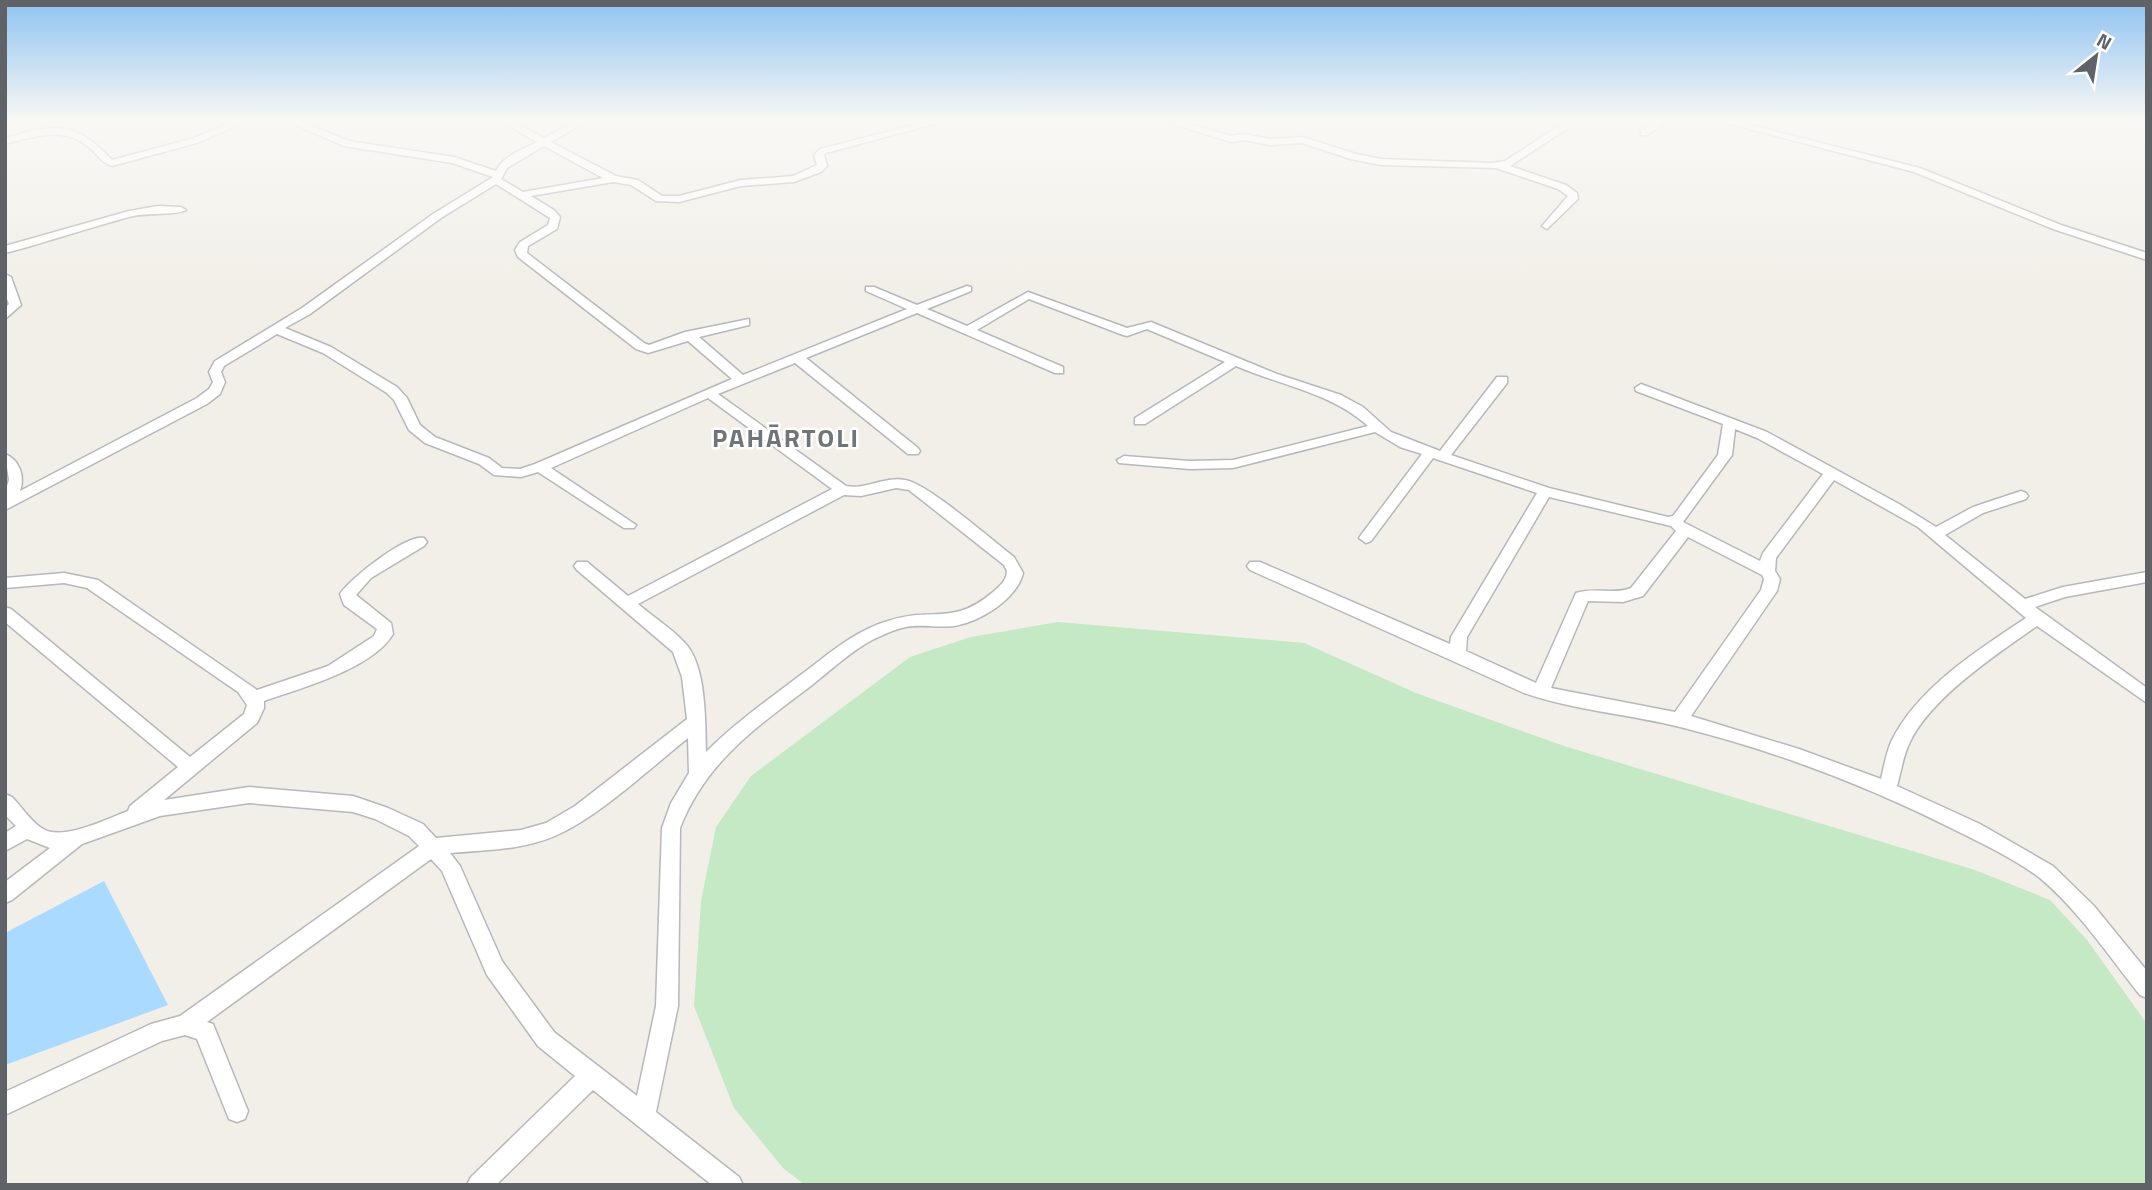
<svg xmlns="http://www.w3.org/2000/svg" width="2152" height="1190" viewBox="0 0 2152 1190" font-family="'Titillium Web',sans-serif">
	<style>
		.green { fill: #c5e8c5 }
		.water { fill: #aadaff }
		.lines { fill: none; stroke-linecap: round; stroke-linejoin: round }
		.minor-casing { stroke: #b5b8bc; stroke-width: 3 }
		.minor { fill: #fff; fill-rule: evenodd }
		.labels { text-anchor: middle; stroke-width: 5; stroke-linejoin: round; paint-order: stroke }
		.district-label { font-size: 26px; font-weight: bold; letter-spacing: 2px; fill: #70757a; stroke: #fff }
	</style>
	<rect width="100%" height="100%" fill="#f1efe8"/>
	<path class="green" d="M 1058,622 L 1304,643 L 1416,693 L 1564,746 L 1975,870 L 2050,900 L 2087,940 L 2147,1024 L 2147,1185 L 805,1185 L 783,1168 L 734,1108 L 694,1006 L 701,901 L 716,827 L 751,776 L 910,657 L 971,637 Z"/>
	<path class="water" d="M 104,881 L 168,1005 L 5,1065 L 5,933 Z"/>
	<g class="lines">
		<g class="minor-casing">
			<g id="minor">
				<path d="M 237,120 L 249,120 L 200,142 L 112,166 C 102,163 98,155 91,149 C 65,125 35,136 5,144 L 5,138 C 55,124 75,120 112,160 L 194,138 Z"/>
				<path d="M 284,120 L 297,120 L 349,141 L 454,157 L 496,171 C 503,156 522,150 537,142 L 498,120 L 509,120 L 544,138 L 578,120 L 589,120 L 551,142 L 616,176 L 638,180 L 662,196 L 679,196 L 741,180 L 793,176 L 817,165 L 814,155 L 820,149 L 933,120 L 949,120 L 826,153 L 824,155 L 827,166 L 821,172 L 794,182 L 741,186 L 679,202 L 656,201 L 631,185 L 613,182 L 531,196 L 554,210 L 560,217 L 557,229 L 528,246 L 527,253 L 644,343 L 649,345 L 685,332 L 749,319 L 749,325 L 699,337 L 743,375 L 907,309 L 866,291 L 866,287 L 874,287 L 917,305 L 967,286 L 971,287 L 971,291 L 927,309 L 967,326 L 1028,292 L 1127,328 L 1151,322 L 1277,374 L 1341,395 L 1363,407 L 1391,432 L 1440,451 L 1497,377 L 1507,377 L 1507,383 L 1451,455 L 1549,488 L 1668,517 L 1673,516 L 1718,455 L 1723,424 L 1636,391 L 1635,388 L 1641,384 L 1767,432 L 1899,504 L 1936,527 L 1973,507 L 2021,491 L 2026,493 L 2028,496 L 2026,499 L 1983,513 L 1945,535 L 2025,599 L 2063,587 L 2147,572 L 2147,582 L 2065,597 L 2035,607 L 2147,688 L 2147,703 L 2037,626 C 1997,654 1929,699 1909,744 C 1903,757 1901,772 1897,786 L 1980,824 L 2053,866 L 2094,906 L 2147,971 L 2147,998 L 2140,995 C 2108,955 2079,911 2040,878 C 2015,859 1985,845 1957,831 C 1870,787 1779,752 1684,728 C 1631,714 1576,711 1524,693 L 1250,570 L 1247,566 L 1250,562 L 1260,562 L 1450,644 L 1451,637 L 1537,493 L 1433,458 L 1371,541 L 1366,543 L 1359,538 L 1361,535 L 1422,454 L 1400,447 L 1375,432 L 1233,468 L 1190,469 L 1119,463 L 1117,460 L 1124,456 L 1190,461 L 1233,460 L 1368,426 C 1332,393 1280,385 1236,366 L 1145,424 L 1135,424 L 1135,418 L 1225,362 L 1147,329 L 1127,336 L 1123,335 L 1029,299 L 977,330 L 1063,367 L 1063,373 L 1055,373 L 917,313 L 806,358 L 918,448 L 920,451 L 918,454 L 908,454 L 795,363 L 718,394 L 846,486 C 866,490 885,476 905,480 C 927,483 993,541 1014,557 L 1023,573 C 1017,599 980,622 954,626 C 938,628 922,624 906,627 C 894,629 883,635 872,640 C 850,652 831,670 812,685 C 757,727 706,761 680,828 L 678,1006 L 656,1112 L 739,1177 L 743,1185 L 712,1185 L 593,1090 L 496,1185 L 467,1185 L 471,1177 L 575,1076 L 538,1046 L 487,975 L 442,871 L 431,859 L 207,1022 L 213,1024 L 248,1111 L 245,1119 L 237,1122 L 229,1119 L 197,1039 L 185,1035 L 162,1041 L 5,1115 L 5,1092 L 151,1024 L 180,1016 L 419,846 L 409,836 L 375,819 L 353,812 L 249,803 L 160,816 L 82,844 L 12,900 L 5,903 L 5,882 L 50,848 L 27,839 L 5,851 L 5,833 L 16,826 L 5,815 L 5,794 L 12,797 C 21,806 31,822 43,829 C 63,841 107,819 128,811 L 130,806 L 178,767 L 5,622 L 5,607 L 11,609 L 190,757 L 244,714 L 247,705 L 238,692 L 87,588 L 64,583 L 5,588 L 5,578 L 64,573 L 98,580 L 257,690 L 328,666 L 374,636 L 377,629 L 344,605 L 340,594 C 351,578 406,534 424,538 L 427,542 L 424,546 L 371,578 L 356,595 L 391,623 L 393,634 C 372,669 301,688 264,701 L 264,708 L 257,723 L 164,800 L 249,787 L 353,796 L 388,808 L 423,824 L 436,838 L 521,830 L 546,823 L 575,806 L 687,719 L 682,677 L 673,652 L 577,570 L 574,566 L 577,562 L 587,562 L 628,596 L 832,489 L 708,398 L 551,468 L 636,525 L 634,528 L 624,528 L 538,472 L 521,477 L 494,475 L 479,464 L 425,443 L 409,430 L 394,400 L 387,393 L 323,353 L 277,334 L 224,366 L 221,372 L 225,382 L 220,394 L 207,404 L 5,510 L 5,492 L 9,480 L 5,454 C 20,460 25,477 20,491 L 197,398 L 209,389 L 213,382 L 209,372 L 215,361 L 302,308 L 433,214 L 493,177 L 452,163 L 344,146 ZM 544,146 L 603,178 L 523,192 L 501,179 L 507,168 ZM 496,184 L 550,218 L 548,225 L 520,242 L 515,250 L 518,257 L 636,349 L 648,353 L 688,341 L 732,379 L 535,464 L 520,469 L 502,468 L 489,458 L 435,437 L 420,425 L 407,398 L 397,387 L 331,347 L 285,328 L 310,314 L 441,218 ZM 1735,429 L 1757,438 L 1823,474 L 1763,553 L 1760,561 L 1683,522 L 1732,455 ZM 1834,480 L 1918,527 L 2026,618 C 1978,650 1917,688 1891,742 C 1886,754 1884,767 1881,779 L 1799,749 L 1691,716 L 1777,591 L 1780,579 L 1775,571 L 1776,558 ZM 896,488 L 909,490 L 1004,565 L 1007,571 C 1007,580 1000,586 993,592 C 952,627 932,606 888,621 C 854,631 829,654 802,674 C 769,699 735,723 706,752 C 705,722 707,665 684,642 C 671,628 653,617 638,604 L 844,495 L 861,496 ZM 1549,497 L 1671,526 L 1676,531 L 1631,588 C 1614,595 1596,587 1576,593 L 1536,683 L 1466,651 L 1467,637 ZM 1688,537 L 1762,575 L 1764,579 L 1761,590 L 1675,712 L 1551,688 L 1588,601 L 1623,602 L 1643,596 ZM 688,738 L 689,773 L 671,803 L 662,828 L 656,1006 L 637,1096 L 554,1032 L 502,961 L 460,866 L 450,853 C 486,850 524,850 557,835 C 601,815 649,769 688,738 Z"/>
				<path d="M 867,120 L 876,120 L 872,123 Z"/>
				<path d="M 1160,120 L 1175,120 L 1231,136 L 1244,134 L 1270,139 L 1303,137 L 1356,154 L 1381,159 L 1491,163 L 1505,161 L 1559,126 L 1562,120 L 1571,120 L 1565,130 L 1510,166 L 1566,185 L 1577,193 L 1578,199 L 1547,229 L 1542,226 L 1568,196 L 1558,189 L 1496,168 L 1381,165 L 1351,159 L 1302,143 L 1270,145 L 1244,140 L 1231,142 Z"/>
				<path d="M 1659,120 L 1670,120 L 1647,135 L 1641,135 L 1641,131 Z"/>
				<path d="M 1715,120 L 1731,120 L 1920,168 L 2061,225 L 2147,253 L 2147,260 L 2053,229 L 1914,172 Z"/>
				<path d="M 158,206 L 181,207 L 186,210 C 179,215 146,213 133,216 C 90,227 48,242 5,253 L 5,246 L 129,211 Z"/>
				<path d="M 5,274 L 11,277 L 21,305 L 5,319 L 5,308 L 9,304 L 5,294 Z"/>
			</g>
		</g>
		<use href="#minor" class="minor"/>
	</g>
	<linearGradient id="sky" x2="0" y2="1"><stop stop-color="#8fc3f1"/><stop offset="0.42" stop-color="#f9f8f5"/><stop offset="1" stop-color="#f9f8f5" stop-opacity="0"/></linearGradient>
	<rect width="2152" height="287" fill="url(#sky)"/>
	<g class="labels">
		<g class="district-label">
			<text x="786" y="447">PAHĀRTOLI</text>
		</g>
	</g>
	<rect width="2152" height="1190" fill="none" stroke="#5f6368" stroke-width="14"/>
	<g transform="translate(2096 56) rotate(30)" stroke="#ffffff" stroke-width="5" paint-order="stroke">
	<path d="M0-5L12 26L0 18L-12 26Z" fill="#5f6368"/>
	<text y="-10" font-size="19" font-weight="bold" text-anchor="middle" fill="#5f6368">N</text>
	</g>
</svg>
